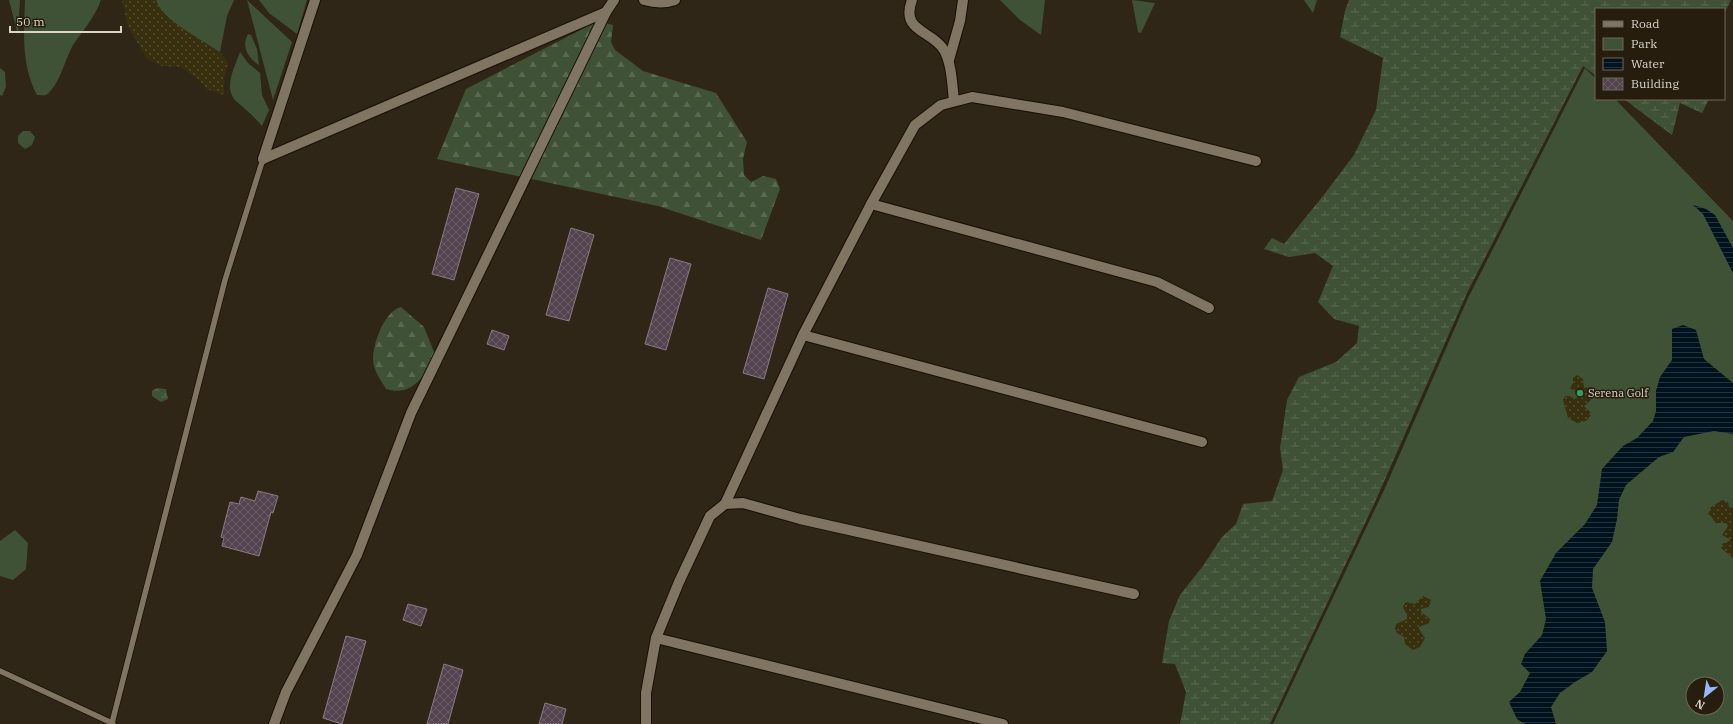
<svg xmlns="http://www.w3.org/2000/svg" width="1733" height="724" viewBox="0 0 1733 724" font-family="'IBM Plex Serif',serif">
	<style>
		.green { fill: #3f5236; fill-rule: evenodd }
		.forest { fill: url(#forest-firs) }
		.wetland { fill: url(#wetland-marsh) }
		.sand { fill: url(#sand-dots) }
		.water { fill: url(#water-rules) }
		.building { fill: url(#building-cross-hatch); stroke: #8b7985 }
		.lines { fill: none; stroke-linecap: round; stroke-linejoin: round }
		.service-casing { stroke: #180f03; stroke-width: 7 }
		.minor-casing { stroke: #180f03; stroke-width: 12 }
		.service { stroke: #807463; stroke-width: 5.5 }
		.minor { stroke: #807463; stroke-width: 10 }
		.leisure-dot { fill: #2e9e5b; stroke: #261d0e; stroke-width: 1.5 }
		.labels { text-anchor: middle; stroke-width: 3; stroke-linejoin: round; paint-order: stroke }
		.poi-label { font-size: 11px; fill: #dbd4cb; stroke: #261d0e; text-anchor: start }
	</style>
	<defs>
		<pattern id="forest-firs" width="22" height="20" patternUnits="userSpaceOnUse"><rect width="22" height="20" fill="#3f5236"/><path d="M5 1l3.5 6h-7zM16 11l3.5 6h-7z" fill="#5a6a52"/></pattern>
		<pattern id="wetland-marsh" width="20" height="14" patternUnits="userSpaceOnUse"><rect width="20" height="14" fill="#3f5236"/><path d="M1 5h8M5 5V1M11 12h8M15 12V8" fill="none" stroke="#5a6a52"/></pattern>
		<pattern id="sand-dots" width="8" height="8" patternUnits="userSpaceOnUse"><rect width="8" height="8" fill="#382f0f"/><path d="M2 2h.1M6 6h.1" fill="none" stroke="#544c31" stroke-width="1.8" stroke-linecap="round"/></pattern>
		<pattern id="water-rules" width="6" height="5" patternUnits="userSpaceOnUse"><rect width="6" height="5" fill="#00121d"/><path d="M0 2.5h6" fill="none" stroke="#25343c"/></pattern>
		<pattern id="building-cross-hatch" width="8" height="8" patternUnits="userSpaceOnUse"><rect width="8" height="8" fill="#53434e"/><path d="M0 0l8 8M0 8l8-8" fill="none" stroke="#6b5d66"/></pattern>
	</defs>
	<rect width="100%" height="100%" fill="#302618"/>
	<g class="green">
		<path d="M 9,0 L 20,0 L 18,35 Z"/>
		<path d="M 25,0 L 101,0 C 95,17 83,30 73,45 C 65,59 60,85 46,95 C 43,96 39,95 37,95 C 21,64 24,33 25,0 Z"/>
		<path d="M 156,0 L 234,0 L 227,16 L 220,52 C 204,43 160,18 156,0 Z"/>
		<path d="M 247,0 L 292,42 L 273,100 Z"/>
		<path d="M 259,0 L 307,0 L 297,34 L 269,13 Z"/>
		<path d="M 1000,0 L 1045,0 L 1041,35 L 1020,20 Z"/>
		<path d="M 1132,0 L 1155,3 L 1141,33 L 1138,32 Z"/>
		<path d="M 1304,0 L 1317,0 L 1313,13 Z"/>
		<path d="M 248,34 L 251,35 L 257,49 L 259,65 C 248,58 241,47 248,34 Z"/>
		<path d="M 240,52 L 248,63 L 260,73 L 262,95 L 269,110 L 262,126 C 254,116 246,110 237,102 C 222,89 235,67 240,52 Z"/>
		<path d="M 0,68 L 5,72 L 6,87 L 2,96 L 0,95 Z"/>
		<path d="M 1585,68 L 1596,79 L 1596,99 L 1615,99 L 1733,221 L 1733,724 L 1273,724 L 1385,488 L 1468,298 ZM 1693,684 L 1717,684 L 1717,708 L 1693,708 Z"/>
		<path d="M 23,131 L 30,131 L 35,137 L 32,145 L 25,149 L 18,143 L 18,136 Z"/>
		<path d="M 15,530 L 28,543 L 26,569 L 13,580 L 0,576 L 0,541 Z"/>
	</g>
	<g class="forest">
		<path d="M 598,21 L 613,25 L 611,42 L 615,50 L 643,71 L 716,93 L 747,142 L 743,159 L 744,175 L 751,182 L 763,176 L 776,179 L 780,189 L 761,240 L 658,206 L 437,159 L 466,89 Z"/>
		<path d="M 401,307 L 424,327 L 436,357 C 423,376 413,397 386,389 C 383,383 377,376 375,369 C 368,353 383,311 401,307 Z"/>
	</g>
	<g class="wetland">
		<path d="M 1349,0 L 1731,0 L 1724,14 L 1724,9 L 1596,9 L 1596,76 L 1583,66 L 1467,293 L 1375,502 L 1270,724 L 1180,724 L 1186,692 L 1175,664 L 1162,663 L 1169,621 L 1180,595 L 1203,566 L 1222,537 L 1236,524 L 1243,504 L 1272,501 L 1283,470 L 1280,448 L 1287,400 L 1299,377 L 1336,362 L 1357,343 L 1359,326 L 1334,319 L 1318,302 L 1333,266 L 1315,253 L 1289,257 L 1264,249 L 1272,238 L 1284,244 L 1323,196 L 1354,155 L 1376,110 L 1383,58 L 1340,37 L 1345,11 Z"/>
		<path d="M 1624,99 L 1709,99 L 1702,113 L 1680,103 L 1672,135 Z"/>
		<path d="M 157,388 L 166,389 L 168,399 L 161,402 L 152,396 L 152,391 Z"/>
	</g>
	<g class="sand">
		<path d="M 122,0 L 156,0 C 160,19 203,40 218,51 C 222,53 225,59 228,63 L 224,78 L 224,95 L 207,89 L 196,77 L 180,67 L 162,66 L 148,60 L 128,27 Z"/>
		<path d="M 1577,375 L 1583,379 L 1584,388 L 1591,387 L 1595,390 L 1590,401 L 1584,406 L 1590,412 L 1591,415 L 1586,421 L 1577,423 L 1568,418 L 1563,400 L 1565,396 L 1569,396 L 1575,399 L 1578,397 L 1578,394 L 1570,388 L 1573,383 L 1573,378 Z"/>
		<path d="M 1722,500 L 1728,502 L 1729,507 L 1733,508 L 1733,558 L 1721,548 L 1722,544 L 1731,540 L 1722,535 L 1728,526 L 1726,523 L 1715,523 L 1711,516 L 1708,514 L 1711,507 Z"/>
		<path d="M 1423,596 L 1431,600 L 1429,607 L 1421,609 L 1421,612 L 1430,619 L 1429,623 L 1419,627 L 1419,629 L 1425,638 L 1420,647 L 1413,650 L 1405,644 L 1404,637 L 1397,633 L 1395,629 L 1396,624 L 1407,619 L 1407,615 L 1403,607 L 1405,603 L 1407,602 L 1415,604 Z"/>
	</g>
	<g class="water">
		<path d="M 1693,205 L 1706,209 L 1715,215 L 1733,248 L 1733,273 L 1703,214 Z"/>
		<path d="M 1683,325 L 1696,330 L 1704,359 L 1733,383 L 1733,434 L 1714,431 L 1684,437 L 1673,452 L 1659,457 L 1626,485 L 1619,500 L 1617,519 L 1612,542 L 1593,569 L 1592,588 L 1605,622 L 1607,651 L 1592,672 L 1575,682 L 1560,693 L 1551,707 L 1556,724 L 1525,724 L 1517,719 L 1509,702 L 1520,692 L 1530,673 L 1521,664 L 1525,654 L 1542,635 L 1546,619 L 1540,581 L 1556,553 L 1585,524 L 1597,505 L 1602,469 L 1623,446 L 1637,438 L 1653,421 L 1656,411 L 1656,391 L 1660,377 L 1672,360 L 1672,329 Z"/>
	</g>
	<g class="building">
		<path d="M 456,188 L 479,194 L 454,280 L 432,274 Z"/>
		<path d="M 571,228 L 594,235 L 569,321 L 546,315 Z"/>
		<path d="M 670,258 L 691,264 L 666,350 L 645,344 Z"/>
		<path d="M 768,288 L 788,294 L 764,379 L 743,373 Z"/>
		<path d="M 492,330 L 509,336 L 504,350 L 487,344 Z"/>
		<path d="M 258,491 L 278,496 L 273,513 L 271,512 L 259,556 L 222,546 L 224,538 L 221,537 L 230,502 L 239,504 L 241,497 L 255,501 Z"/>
		<path d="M 408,604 L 427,609 L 421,626 L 403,620 Z"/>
		<path d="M 346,636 L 366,641 L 342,724 L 323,718 Z"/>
		<path d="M 444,664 L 463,670 L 448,724 L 427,724 Z"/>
		<path d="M 545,703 L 566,709 L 562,724 L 539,724 Z"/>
	</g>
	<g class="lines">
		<g class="service-casing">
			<g id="service">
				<path d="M 0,671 L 112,723"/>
				<path d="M 113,724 L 112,723 L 225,280 L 263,159"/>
			</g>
		</g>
		<g class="minor-casing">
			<g id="minor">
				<path d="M 644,0 C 655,3 664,4 675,0"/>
				<path d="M 912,0 C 900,32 932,30 944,50 C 952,65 952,84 954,101"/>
				<path d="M 949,60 L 960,21 L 963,0"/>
				<path d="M 263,159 L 606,12"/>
				<path d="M 263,159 L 315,0"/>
				<path d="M 871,204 L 1157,282 L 1209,308"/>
				<path d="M 803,335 L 1202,442"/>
				<path d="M 725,504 L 803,335 L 871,204 L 915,125 L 941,105 L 972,97 L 1063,112 L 1256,161"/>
				<path d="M 656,638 L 1003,724"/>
				<path d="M 274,724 L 286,692 L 357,555 L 411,413 L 606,12 L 614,0"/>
				<path d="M 646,724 L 646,693 L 656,638 L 679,582 L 710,516 L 725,504 L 743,503 L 800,519 L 1134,594"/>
			</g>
		</g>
		<use href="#service" class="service"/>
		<use href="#minor" class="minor"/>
	</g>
	<circle class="leisure-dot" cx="1580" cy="393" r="4"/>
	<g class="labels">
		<g class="poi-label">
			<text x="1588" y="397">Serena Golf</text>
		</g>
	</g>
	<rect x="1595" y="8" width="130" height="92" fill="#261d0e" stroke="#6e665a"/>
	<rect x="1603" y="21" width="20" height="6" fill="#807463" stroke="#6e665a"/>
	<text x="1631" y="28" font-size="12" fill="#dbd4cb">Road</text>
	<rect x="1603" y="38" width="20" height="12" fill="#3f5236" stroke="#6e665a"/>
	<text x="1631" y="48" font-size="12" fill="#dbd4cb">Park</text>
	<rect x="1603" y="58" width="20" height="12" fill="url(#water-rules)" stroke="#6e665a"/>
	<text x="1631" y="68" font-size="12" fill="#dbd4cb">Water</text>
	<rect x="1603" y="78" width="20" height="12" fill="url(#building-cross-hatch)" stroke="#6e665a"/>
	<text x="1631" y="88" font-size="12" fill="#dbd4cb">Building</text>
	<g transform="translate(1705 696) rotate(210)"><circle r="19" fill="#261d0e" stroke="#6e665a"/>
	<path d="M0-3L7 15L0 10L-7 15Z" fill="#97b6fd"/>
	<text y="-6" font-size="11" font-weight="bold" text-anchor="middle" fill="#dbd4cb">N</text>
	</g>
	<path d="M10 26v6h111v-6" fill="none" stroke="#dbd4cb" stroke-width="2"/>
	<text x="16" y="26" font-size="12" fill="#dbd4cb" stroke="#261d0e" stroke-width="3" paint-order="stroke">50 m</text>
</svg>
